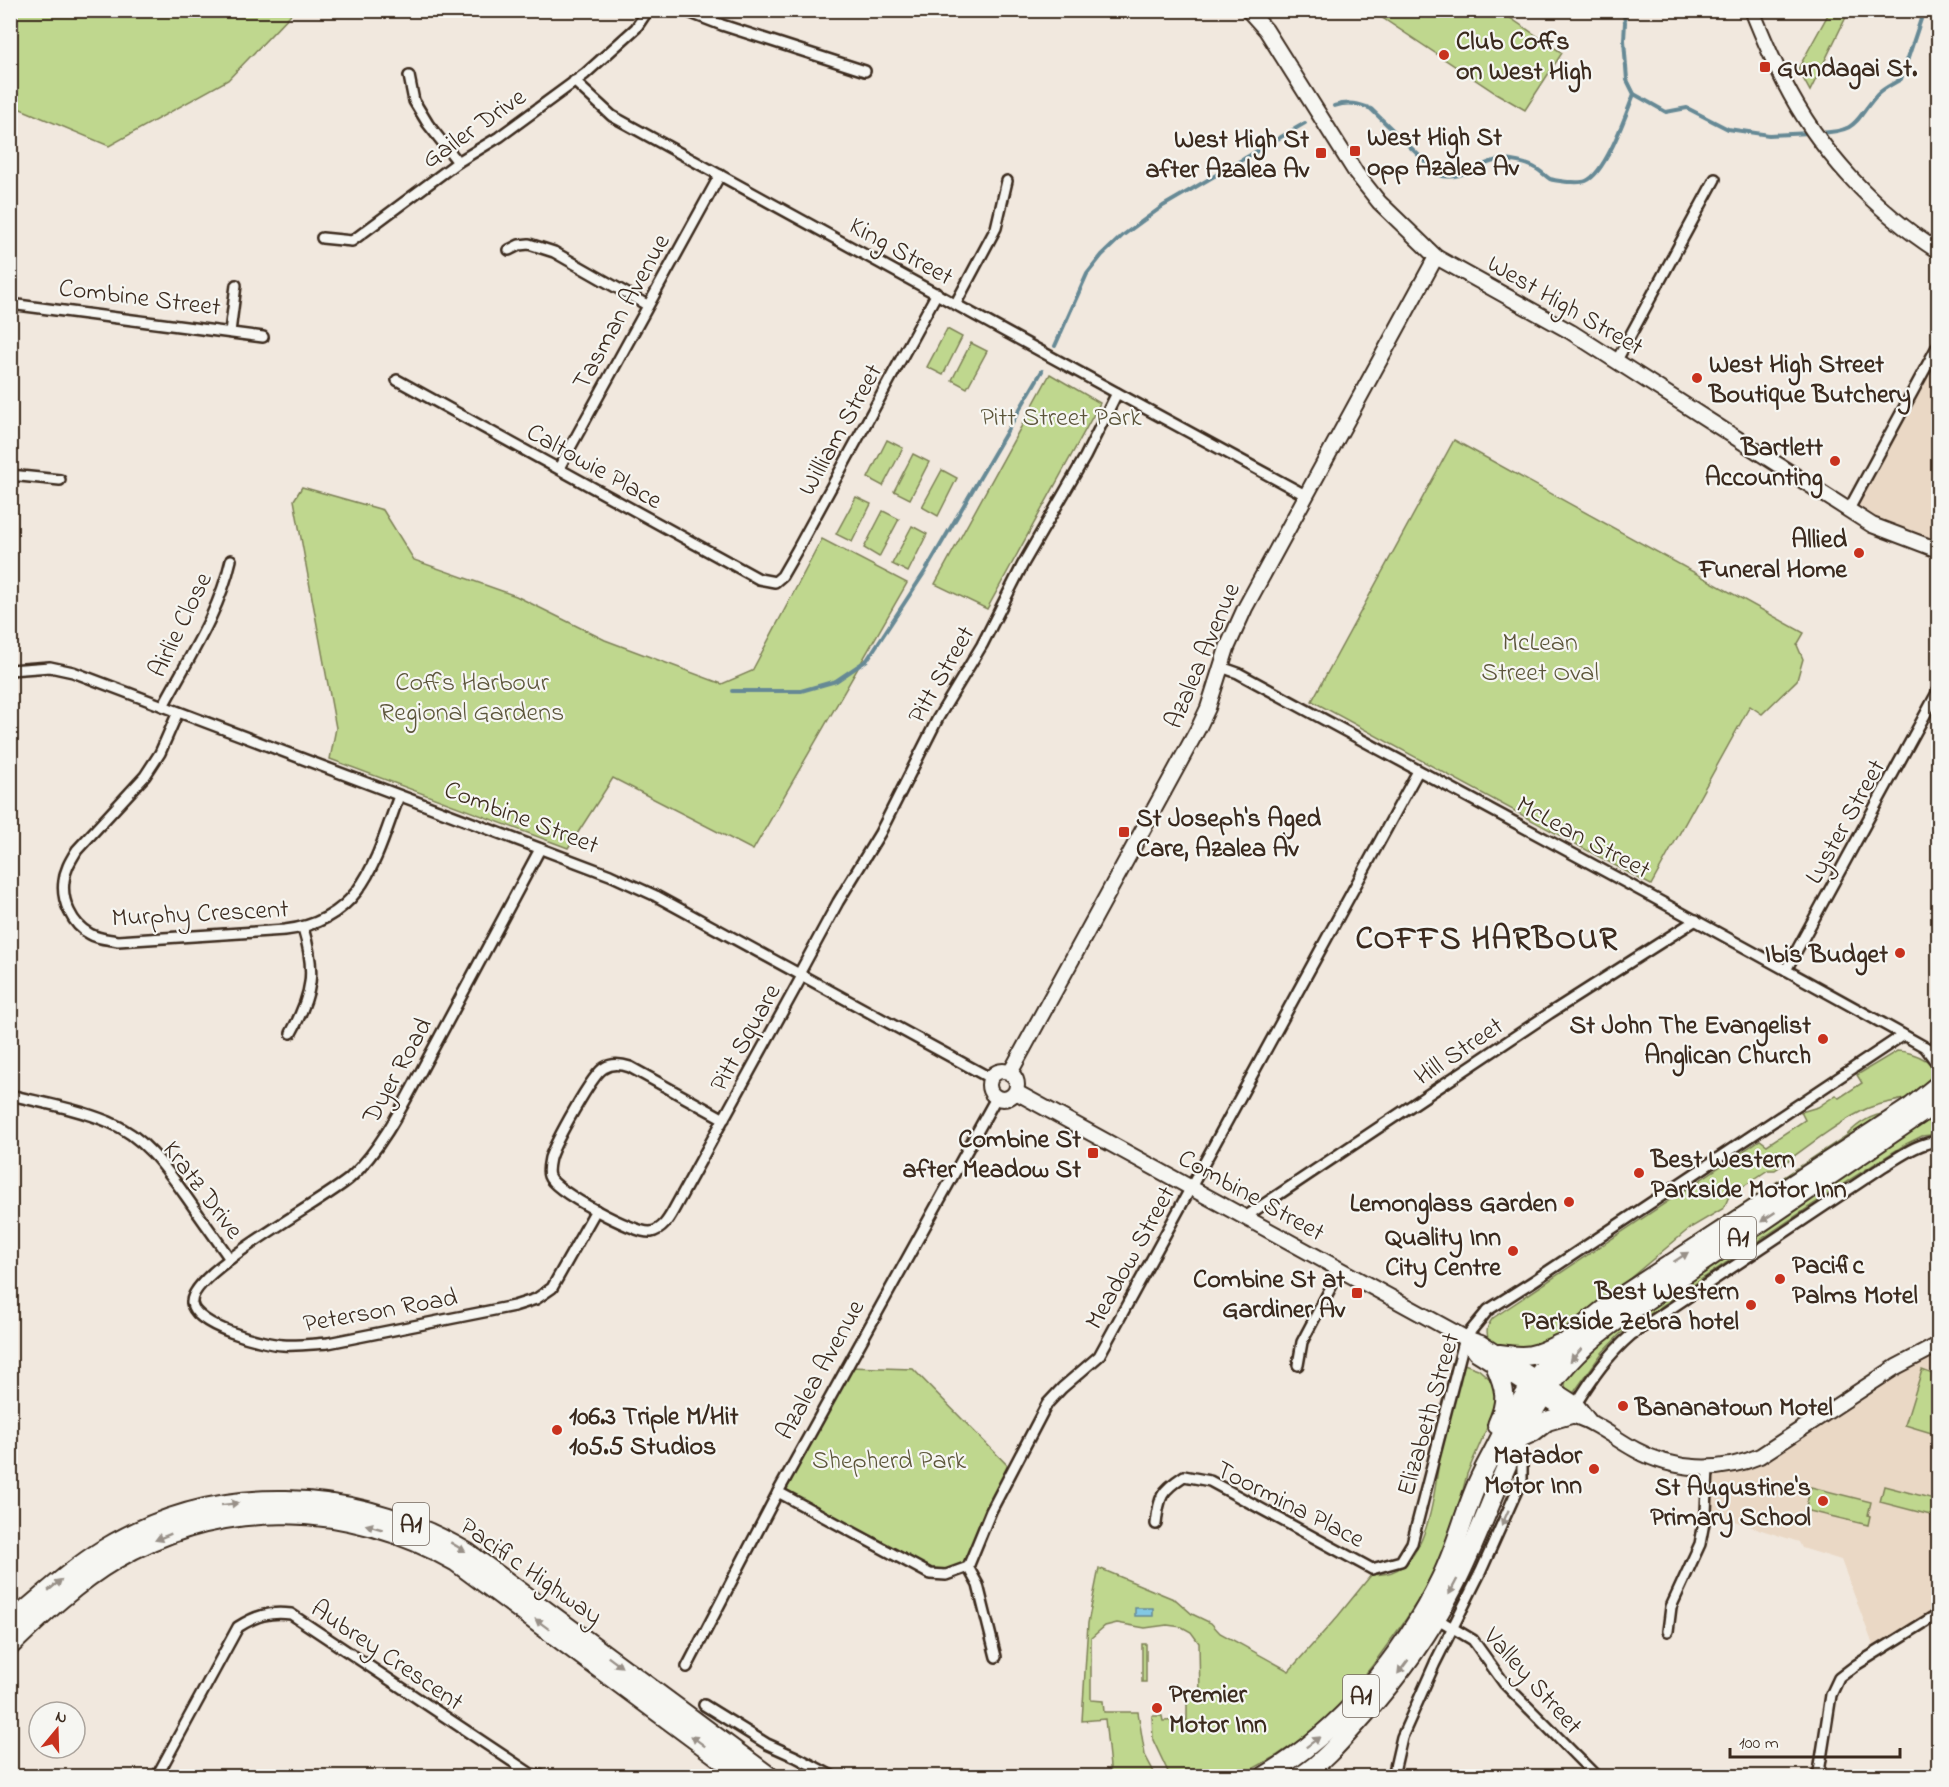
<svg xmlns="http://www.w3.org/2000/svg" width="1949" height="1787" viewBox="0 0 1949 1787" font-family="'Indie Flower',sans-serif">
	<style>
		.built { fill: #ead8c5 }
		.green { fill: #bfd78e; stroke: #7d8056; stroke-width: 1.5 }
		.water { fill: #82c8e4; stroke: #668995; stroke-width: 1.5 }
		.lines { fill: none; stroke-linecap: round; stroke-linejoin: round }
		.stream { stroke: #668995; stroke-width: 4 }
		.street-casing { stroke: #3b2a1e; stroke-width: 14 }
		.secondary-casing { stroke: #3b2a1e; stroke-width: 18 }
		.highway-casing { stroke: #3b2a1e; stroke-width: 22 }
		.street { stroke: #f6f6f2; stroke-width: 9 }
		.secondary { stroke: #f6f6f2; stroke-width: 14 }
		.highway { stroke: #f6f6f2; stroke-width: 18 }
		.oneway { fill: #989088 }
		.poi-dot { fill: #c8321e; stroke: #f6f6f2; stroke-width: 2 }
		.labels { text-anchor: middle; stroke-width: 4.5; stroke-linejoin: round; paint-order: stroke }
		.shield { fill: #f6f6f2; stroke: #73675e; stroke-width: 1.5 }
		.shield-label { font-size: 24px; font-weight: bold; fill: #3b2a1e }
		.poi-label { font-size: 26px; font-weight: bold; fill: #3b2a1e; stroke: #f6f6f2; text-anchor: end }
		.street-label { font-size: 26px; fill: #3b2a1e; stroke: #f6f6f2 }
		.park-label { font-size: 26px; fill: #5c553a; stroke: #f6f6f2 }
		.district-label { font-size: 32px; font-weight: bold; letter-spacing: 1.5px; fill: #3b2a1e; stroke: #f6f6f2 }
	</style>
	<rect width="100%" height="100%" fill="#f1e8de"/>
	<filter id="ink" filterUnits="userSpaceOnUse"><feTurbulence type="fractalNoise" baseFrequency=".0167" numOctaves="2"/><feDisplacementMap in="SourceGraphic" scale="12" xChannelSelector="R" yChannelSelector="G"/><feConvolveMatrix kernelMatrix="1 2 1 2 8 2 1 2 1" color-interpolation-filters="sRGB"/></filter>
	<g filter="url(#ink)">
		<g class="built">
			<path d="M 1938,345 L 1938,550 L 1848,511 Z"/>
			<path d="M 1938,1345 L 1938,1614 L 1876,1653 L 1841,1560 L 1802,1548 L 1799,1542 L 1706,1512 L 1708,1468 L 1746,1462 Z"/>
		</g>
		<g class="green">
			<path d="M 10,11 L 11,10 L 294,11 L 228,80 L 109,146 L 11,105 Z"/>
			<path d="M 1372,11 L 1500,11 L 1562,53 L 1525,110 L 1494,92 Z"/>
			<path d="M 1830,11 L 1849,11 L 1810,91 L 1798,69 Z"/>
			<path d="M 947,329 L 962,337 L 943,375 L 927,367 Z"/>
			<path d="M 971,343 L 987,351 L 967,388 L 952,380 Z"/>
			<path d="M 1050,374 L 1100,403 L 987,609 L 935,584 Z"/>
			<path d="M 887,440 L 903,448 L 883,486 L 868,478 Z"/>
			<path d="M 1454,440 L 1804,633 L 1797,645 L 1803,659 L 1797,680 L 1762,714 L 1750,706 L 1651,885 L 1312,701 Z"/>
			<path d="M 913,454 L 929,462 L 910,499 L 894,491 Z"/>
			<path d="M 942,470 L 957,478 L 938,516 L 922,507 Z"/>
			<path d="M 302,487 L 383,510 L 414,560 L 516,596 L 605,640 L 722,684 L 752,671 L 822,539 L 907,583 L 753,850 L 613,778 L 568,848 L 330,759 L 336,728 L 294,500 Z"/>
			<path d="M 856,497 L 871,504 L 852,542 L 836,534 Z"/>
			<path d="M 883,511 L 899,519 L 879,557 L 864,548 Z"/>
			<path d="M 912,526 L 927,534 L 908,572 L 892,564 Z"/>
			<path d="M 1897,1051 C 1912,1051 1949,1065 1930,1084 C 1909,1105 1884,1099 1862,1111 C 1831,1127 1803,1150 1775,1170 L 1768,1170 L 1729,1196 L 1724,1208 L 1690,1228 L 1553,1343 L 1512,1353 L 1489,1343 C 1486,1332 1486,1327 1493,1318 L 1760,1140 L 1767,1145 L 1805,1120 L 1801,1112 L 1818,1107 L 1836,1095 L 1839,1098 L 1862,1083 L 1857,1075 Z"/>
			<path d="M 1938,1112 L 1938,1134 L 1922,1136 L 1906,1144 L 1851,1179 L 1620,1334 L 1602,1353 L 1572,1395 C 1568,1392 1565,1389 1565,1384 C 1566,1370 1610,1335 1621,1324 Z"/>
			<path d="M 1887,1113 L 1659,1264 L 1680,1246 L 1846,1136 C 1857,1124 1871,1115 1887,1113 Z"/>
			<path d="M 1464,1364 L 1478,1369 L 1490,1379 L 1497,1397 L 1489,1423 L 1467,1474 L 1457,1513 L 1438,1569 L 1406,1619 L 1372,1666 L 1325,1723 L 1276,1756 L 1240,1776 L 1170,1776 L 1153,1740 L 1152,1716 L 1162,1716 L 1163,1721 L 1187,1720 L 1187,1698 L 1200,1698 L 1199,1643 L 1191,1632 L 1182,1627 L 1167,1625 L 1145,1628 L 1117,1623 L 1105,1626 L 1091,1638 L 1091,1700 L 1103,1701 L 1104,1712 L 1138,1712 L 1145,1755 L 1156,1776 L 1111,1776 L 1105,1719 L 1082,1721 L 1088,1623 L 1099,1568 L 1176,1600 L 1192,1614 L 1211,1623 L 1220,1633 L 1289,1671 L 1338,1616 L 1372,1574 C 1430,1581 1434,1489 1441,1449 C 1445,1423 1452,1388 1464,1364 Z"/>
			<path d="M 848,1367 L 913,1369 L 1013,1471 L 968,1567 L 930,1574 L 778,1492 Z"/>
			<path d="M 1922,1370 L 1938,1376 L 1938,1435 L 1905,1425 Z"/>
			<path d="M 1884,1486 L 1938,1500 L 1938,1517 L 1880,1502 Z"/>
			<path d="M 1811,1487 L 1871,1502 L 1868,1515 L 1870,1516 L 1868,1525 L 1805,1510 Z"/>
			<rect x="1142" y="1644" width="4" height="38"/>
		</g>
		<rect class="water" x="1135" y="1608" width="18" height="8"/>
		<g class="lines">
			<g class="stream">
				<path d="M 1623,10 L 1625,22 L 1624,40 L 1627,80 L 1634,94 L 1666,112 L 1687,108 L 1728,129 L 1769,135 L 1810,133"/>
				<path d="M 1334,106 C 1348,102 1358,103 1371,109 L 1439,175 C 1462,182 1478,162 1500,160 C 1510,160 1527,163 1535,168 C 1541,171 1545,176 1550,179 C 1556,181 1562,181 1568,182 C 1574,182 1581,183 1586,181 C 1606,173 1626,114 1634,94"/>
				<path d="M 1818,133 C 1860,131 1853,122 1877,95 C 1883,88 1893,84 1901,79 L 1922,16 L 1938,16"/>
				<path d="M 1055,346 L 1087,274 L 1102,255 L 1122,236 L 1163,206 L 1305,123"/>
				<path d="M 732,691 L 801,691 L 836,681 L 867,660 L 926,570 L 1042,371"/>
			</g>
			<g class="street-casing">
				<g id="street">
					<path d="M 683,10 L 722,25 L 865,71"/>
					<path d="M 409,76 L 414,101 L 428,124 L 458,162"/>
					<path d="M 574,81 L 612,116 L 1117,393 L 1307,496"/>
					<path d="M 322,238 L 352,241 L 458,162 L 499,137 L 585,74 L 636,28 L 648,10"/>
					<path d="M 509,250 L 519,245 L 529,244 L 554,252 L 647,305"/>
					<path d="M 956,303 L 996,228 L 1007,181"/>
					<path d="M 10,304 L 263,337"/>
					<path d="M 230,332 L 236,285"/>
					<path d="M 1617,360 L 1715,179"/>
					<path d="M 397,380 L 759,579 L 775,582 L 782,576 L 797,550 L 937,293"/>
					<path d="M 559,468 L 720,175"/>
					<path d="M 10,475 L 60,480"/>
					<path d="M 1848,511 L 1938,345"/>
					<path d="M 1221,667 L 1238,673 C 1467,797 1698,920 1925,1047 L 1938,1051"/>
					<path d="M 10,670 L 50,667 L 73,672 L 610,875 L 656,896 L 990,1078"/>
					<path d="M 163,706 C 188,659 219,613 231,560"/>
					<path d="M 178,712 L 160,753 L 145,776 L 77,850 C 71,860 65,869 64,881 C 61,900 72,925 90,934 C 98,939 108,939 118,941 L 285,930 C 363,921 376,858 399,796"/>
					<path d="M 540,849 C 504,916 469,982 433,1049 C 409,1092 386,1145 350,1178 C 326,1200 189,1272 192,1303 C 195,1326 263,1344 283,1345 C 298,1346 313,1344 328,1343 L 514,1306 L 536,1299 L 552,1288 L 596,1210"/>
					<path d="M 1786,970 L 1938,691"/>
					<path d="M 799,974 L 838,902 L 880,833 L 938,718 L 982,645 L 1023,564 L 1085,457 L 1117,393"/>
					<path d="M 291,1033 C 313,993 316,971 303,928"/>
					<path d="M 1925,1047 L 1938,1065"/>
					<path d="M 10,1095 C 43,1103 78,1109 109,1122 C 146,1137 168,1171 190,1202 C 203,1221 217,1240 230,1259"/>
					<path d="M 724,1119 L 630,1067 C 621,1064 612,1063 604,1068 C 592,1074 555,1143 550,1158 C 549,1163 547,1171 549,1176 C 554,1191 635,1234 651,1232 C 662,1230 668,1220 673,1211 L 802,976"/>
					<path d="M 1245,1217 L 1550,1013 L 1696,920"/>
					<path d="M 1298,1365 L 1302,1342 L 1340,1270"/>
					<path d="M 1576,1404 C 1592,1378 1608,1355 1631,1335 L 1884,1166 C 1901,1156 1918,1143 1938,1141"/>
					<path d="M 778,1492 L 930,1574 L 946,1575 L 968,1567 L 991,1511 L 1047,1404 L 1062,1388 L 1099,1356 L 1418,771"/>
					<path d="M 1156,1524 C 1159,1496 1161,1491 1184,1476 L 1210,1481 L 1372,1569 L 1401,1561 L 1412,1543 L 1465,1338 L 1488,1310 L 1535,1280 L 1903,1035"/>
					<path d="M 968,1567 L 978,1585 L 996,1657"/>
					<path d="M 1436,1618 L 1473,1640 L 1504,1683 L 1596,1776"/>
					<path d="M 1668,1631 L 1671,1607 L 1700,1544 L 1706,1512 L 1708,1468"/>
					<path d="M 687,1667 L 778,1492 L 996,1098"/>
					<path d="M 704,1705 L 767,1744 L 796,1757 L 832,1776"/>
					<path d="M 157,1776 L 238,1627 C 255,1616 270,1611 291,1614 L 531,1774 L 542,1776"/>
					<path d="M 1393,1776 L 1402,1737 L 1435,1663 L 1481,1571 L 1522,1479 L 1522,1455 L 1518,1445"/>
					<path d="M 1815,1776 L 1819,1772 L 1831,1695 L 1839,1678 L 1856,1665 L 1938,1614"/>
				</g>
			</g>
			<g class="secondary-casing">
				<g id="secondary">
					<path d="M 1248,10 L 1266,30 L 1356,173 L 1379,202 L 1436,257 L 1571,332 L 1872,525 L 1938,550"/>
					<path d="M 1752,10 C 1762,35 1772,59 1784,82 C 1819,151 1874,210 1938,251"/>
					<circle cx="1003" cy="1085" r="14"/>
					<path d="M 1010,1073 L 1199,727 L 1208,708 L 1227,648 L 1245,608 L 1436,257"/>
					<path d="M 1016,1092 L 1465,1338 L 1481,1343 L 1576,1404 L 1590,1422"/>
					<path d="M 1465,1338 L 1476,1353 C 1507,1372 1537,1394 1568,1413 C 1576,1417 1585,1419 1593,1424 C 1608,1432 1621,1442 1636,1450 C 1674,1471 1720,1473 1760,1456 L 1896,1367 L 1938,1345"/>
				</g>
			</g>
			<g class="highway-casing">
				<g id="highway">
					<path d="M 1499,1354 C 1527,1358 1533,1357 1559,1344"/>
					<path d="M 1495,1365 C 1506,1389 1508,1401 1497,1425"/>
					<path d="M 1522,1437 L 1533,1432 L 1547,1421 L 1571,1414"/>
					<path d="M 10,1623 C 41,1598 70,1570 104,1549 C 218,1480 355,1486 468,1553 L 769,1776"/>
					<path d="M 10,1646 C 43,1614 77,1582 116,1559 C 224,1497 349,1501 456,1562 L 744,1776"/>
					<path d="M 1265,1776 C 1340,1731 1403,1657 1441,1578 C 1455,1550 1463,1518 1475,1489 C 1480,1475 1488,1462 1495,1448 C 1530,1378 1560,1339 1625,1294 L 1911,1107 L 1938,1085"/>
					<path d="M 1301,1776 C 1325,1761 1344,1737 1363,1716 C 1398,1677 1430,1633 1454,1586 C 1486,1524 1505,1455 1543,1396 C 1563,1364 1591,1338 1623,1316 L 1938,1102"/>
				</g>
			</g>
			<use href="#street" class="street"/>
			<use href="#secondary" class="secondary"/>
			<use href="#highway" class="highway"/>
		</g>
		<defs><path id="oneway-solid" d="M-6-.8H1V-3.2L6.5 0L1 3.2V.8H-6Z" transform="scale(1.5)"/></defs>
		<g class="oneway">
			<use href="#oneway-solid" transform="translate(1768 1217) rotate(146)"/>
			<use href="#oneway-solid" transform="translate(1681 1257) rotate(-33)"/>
			<use href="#oneway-solid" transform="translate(1576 1355) rotate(131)"/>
			<use href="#oneway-solid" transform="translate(230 1504) rotate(-7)"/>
			<use href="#oneway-solid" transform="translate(1505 1518) rotate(114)"/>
			<use href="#oneway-solid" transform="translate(374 1527) rotate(-164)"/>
			<use href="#oneway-solid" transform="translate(163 1537) rotate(158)"/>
			<use href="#oneway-solid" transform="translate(458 1547) rotate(31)"/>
			<use href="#oneway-solid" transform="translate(55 1585) rotate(-40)"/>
			<use href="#oneway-solid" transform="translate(1453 1587) rotate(118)"/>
			<use href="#oneway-solid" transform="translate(542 1624) rotate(-143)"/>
			<use href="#oneway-solid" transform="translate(615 1662) rotate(37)"/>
			<use href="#oneway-solid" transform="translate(1403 1667) rotate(127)"/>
			<use href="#oneway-solid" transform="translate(698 1741) rotate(-143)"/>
			<use href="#oneway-solid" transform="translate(1313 1742) rotate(-37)"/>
		</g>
	</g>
	<g class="poi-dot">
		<circle cx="1444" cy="55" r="6"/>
		<rect x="1759" y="61" width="12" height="12" rx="3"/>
		<rect x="1349" y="145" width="12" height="12" rx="3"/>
		<rect x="1315" y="147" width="12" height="12" rx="3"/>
		<circle cx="1697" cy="378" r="6"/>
		<circle cx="1835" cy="461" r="6"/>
		<circle cx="1859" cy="553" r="6"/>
		<rect x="1118" y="826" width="12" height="12" rx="3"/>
		<circle cx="1900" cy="953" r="6"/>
		<circle cx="1823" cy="1039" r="6"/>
		<rect x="1087" y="1147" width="12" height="12" rx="3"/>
		<circle cx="1639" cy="1173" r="6"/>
		<circle cx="1569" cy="1202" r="6"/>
		<circle cx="1513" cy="1251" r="6"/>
		<circle cx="1780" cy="1279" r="6"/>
		<rect x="1351" y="1287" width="12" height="12" rx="3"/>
		<circle cx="1751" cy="1305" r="6"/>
		<circle cx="1623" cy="1406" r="6"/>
		<circle cx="557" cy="1430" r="6"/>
		<circle cx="1594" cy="1469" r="6"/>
		<circle cx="1823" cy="1501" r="6"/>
		<circle cx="1157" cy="1708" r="6"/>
	</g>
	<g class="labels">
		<g class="shield">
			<rect x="1720" y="1217" width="36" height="42" rx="4.5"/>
			<rect x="393" y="1503" width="36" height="42" rx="4.5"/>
			<rect x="1343" y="1675" width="36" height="42" rx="4.5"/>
		</g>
		<g class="shield-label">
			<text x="1738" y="1246">A1</text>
			<text x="411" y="1532">A1</text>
			<text x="1361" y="1704">A1</text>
		</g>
		<g class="poi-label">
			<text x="1456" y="49" text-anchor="start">Club Coffs<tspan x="1456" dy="30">on West High</tspan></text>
			<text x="1777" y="76" text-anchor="start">Gundagai St.</text>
			<text x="1367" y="145" text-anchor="start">West High St<tspan x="1367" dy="30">opp Azalea Av</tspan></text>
			<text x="1309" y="147">West High St<tspan x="1309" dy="30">after Azalea Av</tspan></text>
			<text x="1709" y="372" text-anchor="start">West High Street<tspan x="1709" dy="30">Boutique Butchery</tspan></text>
			<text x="1823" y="455">Bartlett<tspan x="1823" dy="30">Accounting</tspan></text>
			<text x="1847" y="547">Allied<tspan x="1847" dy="30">Funeral Home</tspan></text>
			<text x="1136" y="826" text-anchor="start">St Joseph's Aged<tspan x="1136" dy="30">Care, Azalea Av</tspan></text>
			<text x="1888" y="962">Ibis Budget</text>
			<text x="1811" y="1033">St John The Evangelist<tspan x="1811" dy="30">Anglican Church</tspan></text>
			<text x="1081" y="1147">Combine St<tspan x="1081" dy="30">after Meadow St</tspan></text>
			<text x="1651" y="1167" text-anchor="start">Best Western<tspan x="1651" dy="30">Parkside Motor Inn</tspan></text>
			<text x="1557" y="1211">Lemonglass Garden</text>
			<text x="1501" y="1245">Quality Inn<tspan x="1501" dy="30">City Centre</tspan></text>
			<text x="1792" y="1273" text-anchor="start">Pacific<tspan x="1792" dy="30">Palms Motel</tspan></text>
			<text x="1345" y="1287">Combine St at<tspan x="1345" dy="30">Gardiner Av</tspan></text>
			<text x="1739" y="1299">Best Western<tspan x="1739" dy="30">Parkside Zebra hotel</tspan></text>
			<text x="1635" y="1415" text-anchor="start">Bananatown Motel</text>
			<text x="569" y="1424" text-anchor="start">106.3 Triple M/Hit<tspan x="569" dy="30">105.5 Studios</tspan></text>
			<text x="1582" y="1463">Matador<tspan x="1582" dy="30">Motor Inn</tspan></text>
			<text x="1811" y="1495">St Augustine's<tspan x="1811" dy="30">Primary School</tspan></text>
			<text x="1169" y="1702" text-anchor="start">Premier<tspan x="1169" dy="30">Motor Inn</tspan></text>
		</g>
		<g class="street-label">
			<text transform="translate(473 127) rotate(-35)" y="9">Gailer Drive</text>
			<text transform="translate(902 250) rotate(29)" y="9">King Street</text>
			<text transform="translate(140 296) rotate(7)" y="9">Combine Street</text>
			<text transform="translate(1566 304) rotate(30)" y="9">West High Street</text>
			<text transform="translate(620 311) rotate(-61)" y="9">Tasman Avenue</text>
			<text transform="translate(839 429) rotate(-61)" y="9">William Street</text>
			<text transform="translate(595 465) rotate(29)" y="9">Caltowie Place</text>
			<text transform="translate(179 624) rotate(-64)" y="9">Airlie Close</text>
			<text transform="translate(1201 655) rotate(-67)" y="9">Azalea Avenue</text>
			<text transform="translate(940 674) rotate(-60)" y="9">Pitt Street</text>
			<text transform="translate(522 816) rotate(21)" y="9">Combine Street</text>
			<text transform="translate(1844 821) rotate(-61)" y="9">Lyster Street</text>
			<text transform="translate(1584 836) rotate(28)" y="9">McLean Street</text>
			<text transform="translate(200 912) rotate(-3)" y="9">Murphy Crescent</text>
			<text transform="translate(744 1037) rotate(-61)" y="9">Pitt Square</text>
			<text transform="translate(1458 1050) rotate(-34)" y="9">Hill Street</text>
			<text transform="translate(396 1070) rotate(-61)" y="9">Dyer Road</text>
			<text transform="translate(204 1189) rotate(53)" y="9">Kratz Drive</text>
			<text transform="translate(1252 1194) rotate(29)" y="9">Combine Street</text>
			<text transform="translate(1129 1257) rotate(-61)" y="9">Meadow Street</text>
			<text transform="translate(380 1309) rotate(-10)" y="9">Peterson Road</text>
			<text transform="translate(819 1369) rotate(-61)" y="9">Azalea Avenue</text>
			<text transform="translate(1427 1414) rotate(-74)" y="9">Elizabeth Street</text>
			<text transform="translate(1291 1503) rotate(27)" y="9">Toormina Place</text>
			<text transform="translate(532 1570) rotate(35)" y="9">Pacific Highway</text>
			<text transform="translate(388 1654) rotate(34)" y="9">Aubrey Crescent</text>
			<text transform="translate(1534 1680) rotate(48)" y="9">Valley Street</text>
		</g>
		<g class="park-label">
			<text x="1061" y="425">Pitt Street Park</text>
			<text x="1540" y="650">McLean<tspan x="1540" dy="30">Street Oval</tspan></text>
			<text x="472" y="690">Coffs Harbour<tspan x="472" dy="30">Regional Gardens</tspan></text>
			<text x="889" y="1468">Shepherd Park</text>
		</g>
		<g class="district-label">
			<text x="1487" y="948">COFFS HARBOUR</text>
		</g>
	</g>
	<rect width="1949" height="1787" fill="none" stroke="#f6f6f2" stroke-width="36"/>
	<rect x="18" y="18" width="1913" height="1751" fill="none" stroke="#3b2a1e" stroke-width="2" filter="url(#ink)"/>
	<g transform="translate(57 1730) rotate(19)"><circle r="28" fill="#f6f6f2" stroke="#aba49d" stroke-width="1.5"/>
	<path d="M0-4.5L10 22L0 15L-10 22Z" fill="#c8321e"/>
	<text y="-9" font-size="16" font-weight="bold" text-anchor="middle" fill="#3b2a1e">N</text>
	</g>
	<path d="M1730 1748v9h170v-9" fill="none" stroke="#3b2a1e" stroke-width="3"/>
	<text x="1739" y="1748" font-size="18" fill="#3b2a1e" stroke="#f6f6f2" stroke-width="4.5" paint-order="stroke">100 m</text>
</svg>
